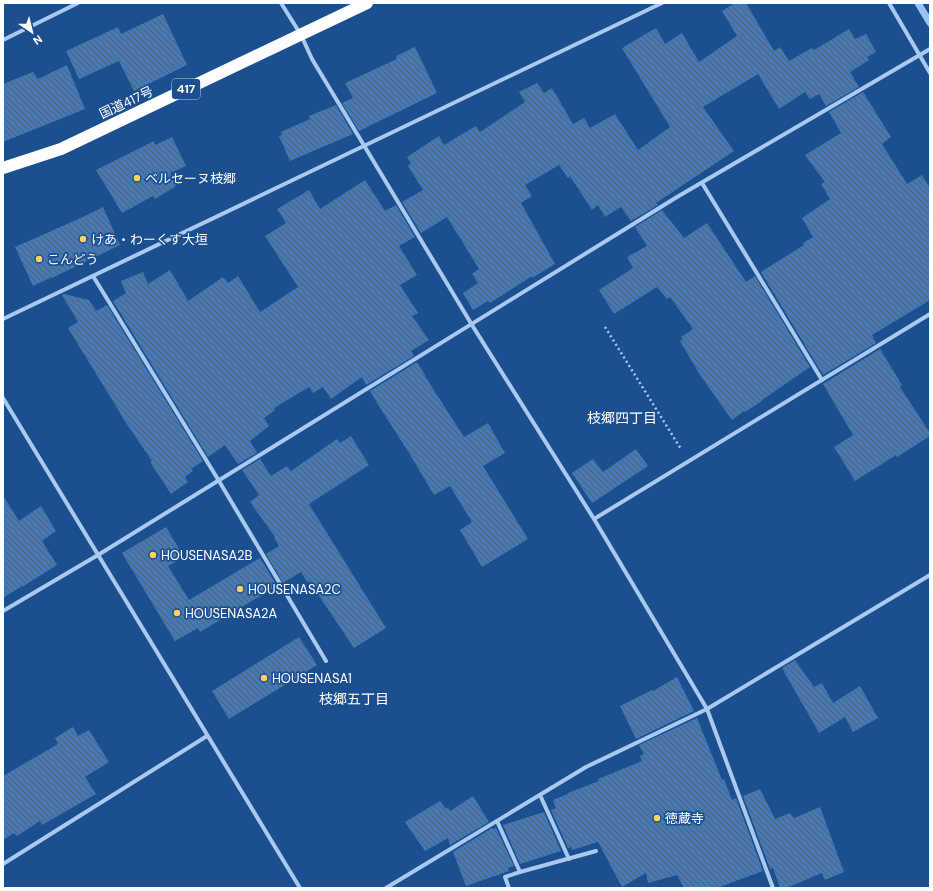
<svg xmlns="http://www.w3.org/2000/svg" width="933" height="891" viewBox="0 0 933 891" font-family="'DM Sans','Noto Sans JP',sans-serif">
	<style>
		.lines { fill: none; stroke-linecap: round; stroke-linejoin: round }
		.stream { stroke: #9cc4f0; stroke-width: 7 }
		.building { fill: url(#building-back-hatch) }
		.path { stroke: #a9c9ee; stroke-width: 2.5; stroke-dasharray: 2 3; stroke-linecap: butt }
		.street { stroke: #a9c9ee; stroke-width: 4 }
		.highway { stroke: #fff; stroke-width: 12 }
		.poi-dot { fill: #ffd166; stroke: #1b4f8f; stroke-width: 1.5 }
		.labels { text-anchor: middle; stroke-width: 3.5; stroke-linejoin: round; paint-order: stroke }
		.shield { fill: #1b4f8f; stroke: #bbcadd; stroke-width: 1 }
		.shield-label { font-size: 12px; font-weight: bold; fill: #fff }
		.street-label { font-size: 13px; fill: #fff; stroke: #1b4f8f }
		.poi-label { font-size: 13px; fill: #fff; stroke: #1b4f8f; text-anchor: start }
		.neighbourhood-label { font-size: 14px; fill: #fff; stroke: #1b4f8f }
	</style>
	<defs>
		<pattern id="building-back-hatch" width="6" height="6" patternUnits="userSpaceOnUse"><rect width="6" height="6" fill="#4478b7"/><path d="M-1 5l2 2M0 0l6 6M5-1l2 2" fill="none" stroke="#486282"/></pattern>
	</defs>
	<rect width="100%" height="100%" fill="#1b4f8f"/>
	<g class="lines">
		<path class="stream" d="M 918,3 L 930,23"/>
	</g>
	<g class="building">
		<path d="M 735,3 L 746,3 L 774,51 L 780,47 L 789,61 L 812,48 L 814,50 L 849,29 L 855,39 L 866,34 L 876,52 L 867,57 L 869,60 L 850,72 L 859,87 L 826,106 L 819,94 L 810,99 L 805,92 L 779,109 L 758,74 L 703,107 L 734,151 L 656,203 L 658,205 L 631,221 L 621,207 L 605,217 L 598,205 L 592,210 L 570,176 L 568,178 L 559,165 L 525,185 L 532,196 L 521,203 L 555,264 L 532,278 L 532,276 L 490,303 L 488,301 L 473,310 L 463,293 L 478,283 L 472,274 L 479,269 L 447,217 L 421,233 L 402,202 L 423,190 L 408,166 L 411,163 L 407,157 L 439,136 L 444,145 L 476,126 L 480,132 L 525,102 L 519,92 L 537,83 L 544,93 L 552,88 L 573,124 L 584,118 L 590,128 L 615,114 L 638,150 L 670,127 L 622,48 L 656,28 L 665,44 L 682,33 L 699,62 L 737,36 L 722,11 Z"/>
		<path d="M 163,14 L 187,65 L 134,91 L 119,61 L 79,79 L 66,51 L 118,27 L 121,34 Z"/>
		<path d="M 415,47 L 437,93 L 359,131 L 342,103 L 353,98 L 345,83 L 397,59 L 396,56 Z"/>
		<path d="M 67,65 L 85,109 L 3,142 L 3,84 L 33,72 L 38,79 Z"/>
		<path d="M 863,92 L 891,137 L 882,144 L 907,184 L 922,175 L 930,188 L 930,300 L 872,335 L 876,343 L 823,375 L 761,272 L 804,245 L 803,243 L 813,237 L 802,218 L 830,199 L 821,184 L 825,182 L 805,155 L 841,133 L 829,112 Z"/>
		<path d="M 336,105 L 353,134 L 290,161 L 279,136 L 282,135 L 281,132 L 310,119 L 309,116 Z"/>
		<path d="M 172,137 L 186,166 L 170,173 L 176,186 L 155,199 L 153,196 L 122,213 L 96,170 L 154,141 L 155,145 Z"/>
		<path d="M 365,180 L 385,211 L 396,205 L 415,237 L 399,246 L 417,275 L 400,285 L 418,313 L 412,316 L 429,340 L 411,351 L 414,356 L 366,385 L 362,377 L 331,399 L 323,387 L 313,393 L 309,387 L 274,408 L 275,410 L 264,418 L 269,426 L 250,441 L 257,453 L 238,464 L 225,445 L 208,457 L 113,301 L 126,293 L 121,281 L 143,272 L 148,284 L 170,270 L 188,301 L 223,277 L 228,283 L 238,276 L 260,312 L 298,287 L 265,236 L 286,223 L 277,209 L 309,190 L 320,209 Z"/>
		<path d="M 103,207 L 120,245 L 52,278 L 52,277 L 33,286 L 15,247 L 83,217 Z"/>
		<path d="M 662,210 L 684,238 L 707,223 L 746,282 L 755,276 L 810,367 L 762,400 L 762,401 L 745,412 L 744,411 L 732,420 L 700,375 L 680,341 L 683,339 L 681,337 L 693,329 L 670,297 L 667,299 L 657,287 L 614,314 L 599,290 L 633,268 L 627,257 L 647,246 L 635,227 Z"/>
		<path d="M 64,294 L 89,300 L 96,311 L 107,305 L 203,461 L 191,469 L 193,471 L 185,477 L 188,482 L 171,494 L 150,462 L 152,461 L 122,417 L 122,416 L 68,328 L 78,322 L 62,295 Z"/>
		<path d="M 880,349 L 902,385 L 900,387 L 930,433 L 930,436 L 897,457 L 896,455 L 855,481 L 834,447 L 853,435 L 823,384 Z"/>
		<path d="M 417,362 L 430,384 L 464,437 L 488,423 L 505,453 L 483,466 L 528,539 L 482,567 L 460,530 L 472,522 L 450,486 L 434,495 L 409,453 L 377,403 L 370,391 Z"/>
		<path d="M 351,436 L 369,465 L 309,504 L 386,628 L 354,648 L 309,581 L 307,582 L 301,572 L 283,583 L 266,554 L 279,546 L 274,538 L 275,537 L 250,502 L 259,495 L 242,470 L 260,459 L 271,476 L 287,466 L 291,471 L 337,439 L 340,443 Z"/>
		<path d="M 636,449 L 648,466 L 592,503 L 572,473 L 593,459 L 603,472 Z"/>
		<path d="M 3,496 L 19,521 L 41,506 L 56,531 L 42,541 L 57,565 L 22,587 L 22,586 L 3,598 Z"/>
		<path d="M 166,527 L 184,557 L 168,566 L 189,600 L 260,558 L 277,586 L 200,632 L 198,628 L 175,641 L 122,553 Z"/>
		<path d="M 299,637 L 317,665 L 229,719 L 212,691 Z"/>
		<path d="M 795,660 L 814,687 L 822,683 L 833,703 L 860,686 L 878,718 L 853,732 L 845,717 L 819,733 L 782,668 Z"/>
		<path d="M 677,677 L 694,711 L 636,739 L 620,706 L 652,690 L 653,691 Z"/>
		<path d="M 697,718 L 722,780 L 724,779 L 732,800 L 736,798 L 763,871 L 717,888 L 684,888 L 677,875 L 648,883 L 646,873 L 622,887 L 598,842 L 572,850 L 571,847 L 568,848 L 551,810 L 556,808 L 553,800 L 568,794 L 568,793 L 599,781 L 598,779 L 642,761 L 640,756 L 644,754 L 639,745 Z"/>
		<path d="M 73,727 L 78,736 L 89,730 L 109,762 L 85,777 L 96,794 L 42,825 L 40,821 L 17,836 L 14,833 L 3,840 L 3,776 L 58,744 L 55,738 Z"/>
		<path d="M 760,789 L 775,819 L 790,813 L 794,818 L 820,807 L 844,872 L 825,880 L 822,873 L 786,888 L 780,888 L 773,868 L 770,869 L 743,796 Z"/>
		<path d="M 473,796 L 489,822 L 450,845 L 448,838 L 425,851 L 405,822 L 440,801 L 446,809 L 448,807 L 450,811 Z"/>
		<path d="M 544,812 L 561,851 L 520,864 L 503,825 Z"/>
		<path d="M 492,828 L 493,829 L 496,828 L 514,866 L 508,868 L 509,871 L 466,886 L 453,852 Z"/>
	</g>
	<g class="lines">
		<path class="path" d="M 605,327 L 681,449"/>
		<g class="street">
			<path d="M 281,3 L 301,35 L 312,59 L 472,325 L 594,519 L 707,709 L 773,888"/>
			<path d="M 889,3 L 930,73"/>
			<path d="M 3,40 L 78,3"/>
			<path d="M 702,183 L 822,380"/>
			<path d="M 93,276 L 219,481 L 326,661"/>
			<path d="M 3,319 L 662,3"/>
			<path d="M 3,398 L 300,888"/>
			<path d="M 594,519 L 930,314"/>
			<path d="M 3,611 L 98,555 L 677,197 L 930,49"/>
			<path d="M 540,795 L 569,859"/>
			<path d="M 497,821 L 520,872 L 505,877 L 509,888"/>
			<path d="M 3,864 L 207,736"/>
			<path d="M 520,872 L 596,851"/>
			<path d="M 386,888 L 586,767 L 707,709 L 930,575"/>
		</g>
		<path class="highway" d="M 3,168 L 61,149 L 367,3"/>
	</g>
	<g class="poi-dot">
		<circle cx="137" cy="178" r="4"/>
		<circle cx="83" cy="239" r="4"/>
		<circle cx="39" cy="259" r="4"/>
		<circle cx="153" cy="555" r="4"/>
		<circle cx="240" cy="589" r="4"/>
		<circle cx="177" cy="613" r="4"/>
		<circle cx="264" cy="678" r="4"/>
		<circle cx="657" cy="818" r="4"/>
	</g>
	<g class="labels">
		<rect class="shield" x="172" y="79" width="28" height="20" rx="3"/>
		<g class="shield-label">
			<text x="186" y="93">417</text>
		</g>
		<g class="street-label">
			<text transform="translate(126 102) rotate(-25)" y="5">国道417号</text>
		</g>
		<g class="poi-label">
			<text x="145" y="183">ベルセーヌ枝郷</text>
			<text x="91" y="244">けあ・わーくす大垣</text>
			<text x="47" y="264">こんどう</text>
			<text x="161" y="560">HOUSENASA2B</text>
			<text x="248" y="594">HOUSENASA2C</text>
			<text x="185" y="618">HOUSENASA2A</text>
			<text x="272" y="683">HOUSENASA1</text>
			<text x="665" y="823">徳蔵寺</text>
		</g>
		<g class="neighbourhood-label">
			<text x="622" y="423">枝郷四丁目</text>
			<text x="354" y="704">枝郷五丁目</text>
		</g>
	</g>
	<rect width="933" height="891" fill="none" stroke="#ffffff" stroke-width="8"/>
	<g transform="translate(32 32) rotate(145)" stroke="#1b4f8f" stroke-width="3" paint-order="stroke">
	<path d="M0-3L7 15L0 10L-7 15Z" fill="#ffffff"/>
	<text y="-6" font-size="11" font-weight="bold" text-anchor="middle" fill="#ffffff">N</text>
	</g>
</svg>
